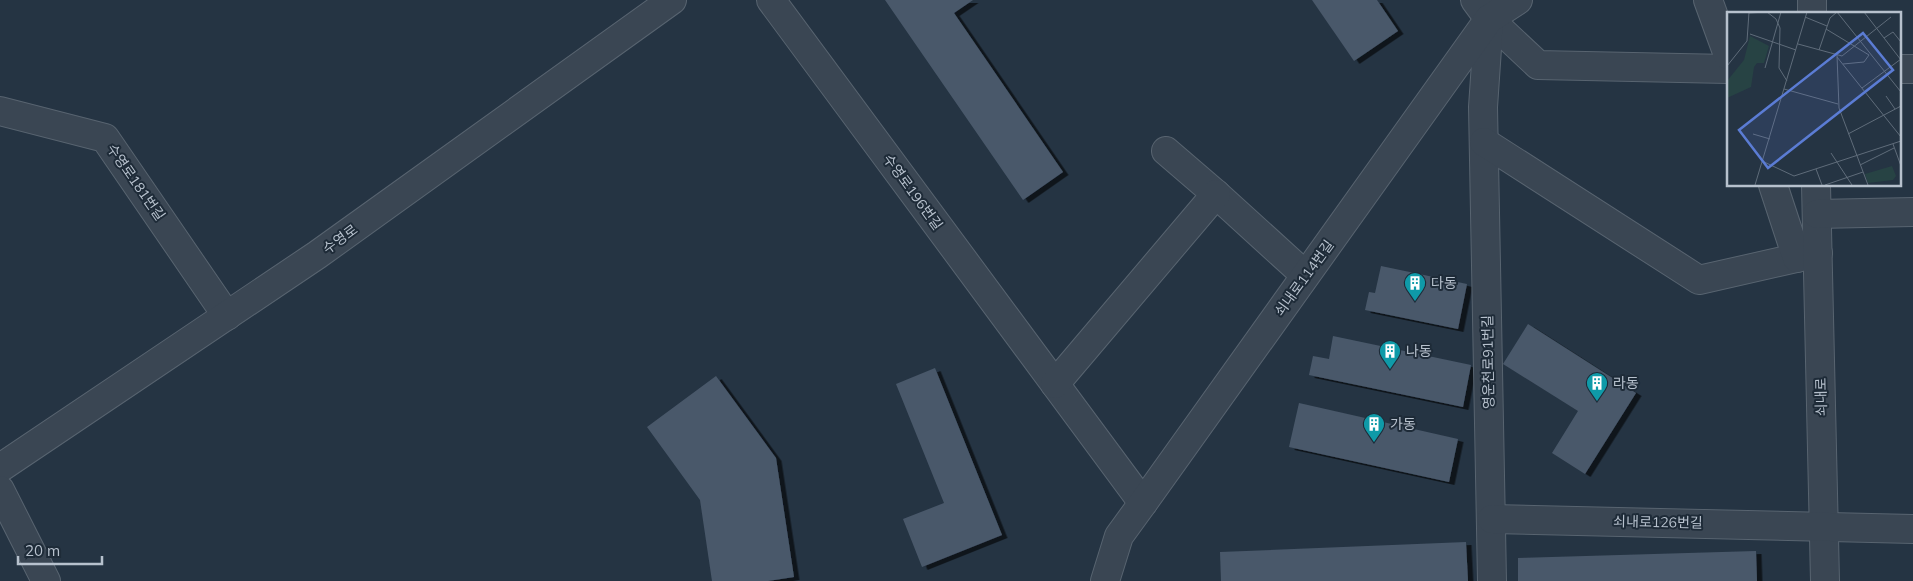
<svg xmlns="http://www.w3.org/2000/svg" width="1913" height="581" viewBox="0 0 1913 581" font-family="Mulish,'Noto Sans KR',sans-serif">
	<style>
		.building { fill: #49586a; filter: url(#shadow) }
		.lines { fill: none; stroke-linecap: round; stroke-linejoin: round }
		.minor-casing { stroke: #586470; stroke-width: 30 }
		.minor { stroke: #3a4653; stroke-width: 28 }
		.labels { text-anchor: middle; stroke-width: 4; stroke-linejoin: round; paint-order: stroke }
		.street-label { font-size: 14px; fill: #b7c1cd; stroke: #1e2b38 }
		.poi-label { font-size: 14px; fill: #b7c1cd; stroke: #1e2b38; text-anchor: start }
		.inset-road { fill: none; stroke: #5f6c7a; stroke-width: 1 }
		.view { fill: #5b7cd4; fill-opacity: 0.15; stroke: #5b7cd4; stroke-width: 2.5 }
		.inset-edge { fill: none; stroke: #b7c1cd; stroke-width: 2.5 }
	</style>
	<defs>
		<filter id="shadow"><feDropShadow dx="5.5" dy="3" stdDeviation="0" flood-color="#0009"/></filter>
	</defs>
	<rect width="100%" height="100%" fill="#253443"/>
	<g class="building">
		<path d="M 885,0 L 973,0 L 954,13 L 1063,172 L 1023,200 Z"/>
		<path d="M 1312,0 L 1377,0 L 1398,31 L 1354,61 Z"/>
		<path d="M 1381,266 L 1467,284 L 1458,329 L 1365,310 L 1369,292 L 1375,293 Z"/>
		<path d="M 1528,324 L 1636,393 L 1585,474 L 1552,453 L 1578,411 L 1503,364 Z"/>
		<path d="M 1333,336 L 1471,365 L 1463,407 L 1309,375 L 1313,356 L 1329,359 Z"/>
		<path d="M 935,368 L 1002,535 L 922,567 L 903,519 L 944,503 L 896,384 Z"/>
		<path d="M 716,376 L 776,458 L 794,577 L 768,581 L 712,581 L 700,500 L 647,427 Z"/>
		<path d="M 1299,403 L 1458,439 L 1449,482 L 1289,447 Z"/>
		<path d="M 1466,542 L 1468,581 L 1221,581 L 1220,552 Z"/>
		<path d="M 1756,551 L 1757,581 L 1518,581 L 1518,558 Z"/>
	</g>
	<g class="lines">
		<g class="minor-casing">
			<g id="minor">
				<path d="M 771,0 L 1143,503"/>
				<path d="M 1475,0 L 1489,19 L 1538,65 L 1728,69"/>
				<path d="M 1708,0 L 1728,55"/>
				<path d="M 1812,0 L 1812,14"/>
				<path d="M 1489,19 L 1483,107 L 1492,581"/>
				<path d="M 1899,69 L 1913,69"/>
				<path d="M 0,111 L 105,138 L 227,316"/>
				<path d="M 1484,142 L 1699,280 L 1818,253"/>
				<path d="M 1166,151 L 1216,194 L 1305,275"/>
				<path d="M 1773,185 L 1797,258"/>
				<path d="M 1816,185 L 1825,581"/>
				<path d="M 1817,214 L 1913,212"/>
				<path d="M 1055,384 L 1216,194"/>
				<path d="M 0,468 L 317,255 L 672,0"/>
				<path d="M 0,490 L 46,581"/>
				<path d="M 1492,519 L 1913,529"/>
				<path d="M 1105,581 L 1119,536 L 1143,503 L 1489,19 L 1518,0"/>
			</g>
		</g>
		<use href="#minor" class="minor"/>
	</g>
	<defs>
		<g id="building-pin" transform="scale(1.125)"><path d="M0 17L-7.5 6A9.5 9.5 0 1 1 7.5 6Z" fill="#0f9aa8" stroke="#1e2b38"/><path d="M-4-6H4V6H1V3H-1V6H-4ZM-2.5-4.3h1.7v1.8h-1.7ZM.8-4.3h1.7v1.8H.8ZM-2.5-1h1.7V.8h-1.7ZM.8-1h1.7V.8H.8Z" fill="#fff"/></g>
	</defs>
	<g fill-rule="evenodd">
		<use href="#building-pin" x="1415" y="283"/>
		<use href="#building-pin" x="1390" y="351"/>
		<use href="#building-pin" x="1597" y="383"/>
		<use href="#building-pin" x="1374" y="424"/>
	</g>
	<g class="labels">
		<g class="street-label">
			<text transform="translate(136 182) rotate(55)" y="5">수영로181번길</text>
			<text transform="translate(913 192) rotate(54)" y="5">수영로196번길</text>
			<text transform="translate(340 239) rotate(-36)" y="5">수영로</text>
			<text transform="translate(1304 278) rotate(-54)" y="5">쇠내로114번길</text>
			<text transform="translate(1488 362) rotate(-91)" y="5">영운천로91번길</text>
			<text transform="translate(1821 397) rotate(-91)" y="5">쇠내로</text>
			<text transform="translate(1658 522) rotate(1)" y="5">쇠내로126번길</text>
		</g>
		<g class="poi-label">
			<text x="1431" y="288">다동</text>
			<text x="1406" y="356">나동</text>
			<text x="1613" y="388">라동</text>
			<text x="1390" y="429">가동</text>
		</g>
	</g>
	<g transform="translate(1727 12)">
		<rect width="174" height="174" fill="#253443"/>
		<path d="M 23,24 L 42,34 L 37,51 L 30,51 L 27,55 L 24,75 L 0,86 L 0,69 L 17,48 ZM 165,154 L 169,164 L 166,168 L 141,171 L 138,162 Z" fill="#274344"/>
		<path class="inset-road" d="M 40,0 L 49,7 L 53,16 L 52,56 L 60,69M 110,0 L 174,80M 137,0 L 174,48M 22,1 L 39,0M 78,5 L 100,14M 99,17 L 142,43M 23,22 L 69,38M 157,26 L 166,20 L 174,30M 71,32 L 115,44 L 164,5M 92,38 L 103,6 L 110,0M 110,43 L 112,96 L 141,173M 110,45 L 174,125M 116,52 L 137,50 L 142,43M 0,54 L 20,29 L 22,0M 38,56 L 54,0M 135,76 L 174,47M 57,77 L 111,92M 159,84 L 168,97M 26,122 L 43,127M 121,122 L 174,94M 166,132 L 174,154M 104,141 L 125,173M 35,149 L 67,164 L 174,129M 133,153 L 167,136M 89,157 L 95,173M 28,173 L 80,0M 98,173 L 136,160"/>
		<path class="view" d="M 136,21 L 166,58 L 41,156 L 12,118 Z"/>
		<rect width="174" height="174" class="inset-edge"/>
	</g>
	<path d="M18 556v8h84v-8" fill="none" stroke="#b7c1cd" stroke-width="2.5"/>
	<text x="25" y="556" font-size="15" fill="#b7c1cd" stroke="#1e2b38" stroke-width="4" paint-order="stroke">20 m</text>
</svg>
